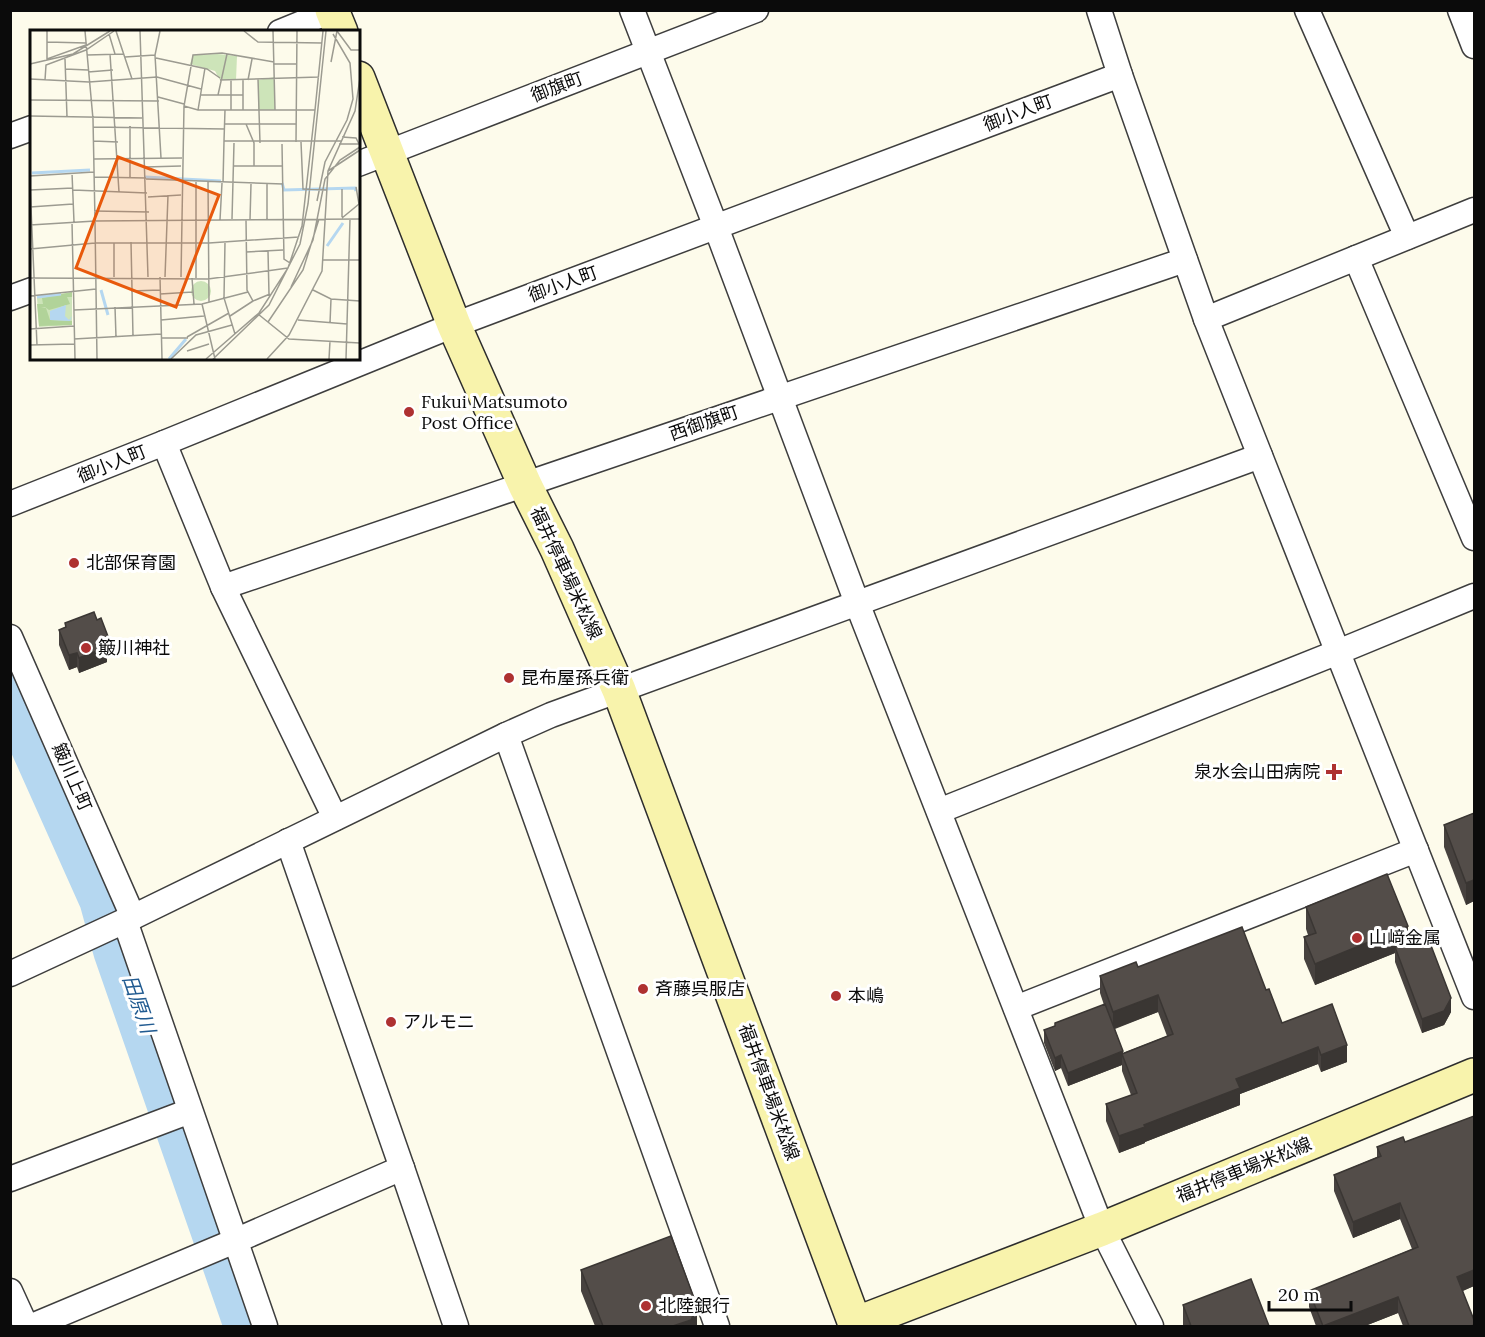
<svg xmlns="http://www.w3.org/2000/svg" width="1485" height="1337" viewBox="0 0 1485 1337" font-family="Lora,'Noto Sans JP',serif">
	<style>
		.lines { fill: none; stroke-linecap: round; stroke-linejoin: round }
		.river { stroke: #b5d7f0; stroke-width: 50 }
		.street-casing { stroke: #3e3e3e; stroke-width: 27 }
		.secondary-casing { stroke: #2d2d2d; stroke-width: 36 }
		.street { stroke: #fff; stroke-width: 24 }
		.secondary { stroke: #f8f3ac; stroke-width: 33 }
		.wall { fill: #47423f; fill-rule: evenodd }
		.shaded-wall { fill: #3a3633 }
		.building { fill: #534d49; stroke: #3a3633; stroke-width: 1.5 }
		.poi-dot { fill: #ae3131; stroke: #fff; stroke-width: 2 }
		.labels { text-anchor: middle; stroke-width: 6; stroke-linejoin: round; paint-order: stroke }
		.street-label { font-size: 18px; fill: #0b0b0b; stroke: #fff }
		.poi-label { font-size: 18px; fill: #0b0b0b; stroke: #fff; text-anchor: start }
		.water-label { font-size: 20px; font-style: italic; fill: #215b91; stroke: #fff }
		.inset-river { fill: none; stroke: #b5d7f0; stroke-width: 3 }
		.inset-road { fill: none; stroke: #9c9b91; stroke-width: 1.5 }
		.view { fill: #e8590c; fill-opacity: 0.15; stroke: #e8590c; stroke-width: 3 }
		.inset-edge { fill: none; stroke: #0b0b0b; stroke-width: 3 }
	</style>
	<rect width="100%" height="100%" fill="#fdfbeb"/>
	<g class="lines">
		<path class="river" d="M 10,689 L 104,899 L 118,950 L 249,1326"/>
		<g class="street-casing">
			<g id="street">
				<path d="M 632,10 L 716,227 L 857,603 L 1102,1229 L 1151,1326"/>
				<path d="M 1099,10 L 1120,75 L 1206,319 L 1474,997"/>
				<path d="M 1307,10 L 1407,237"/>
				<path d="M 1460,10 L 1474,46"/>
				<path d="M 280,32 L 334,10"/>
				<path d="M 10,136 L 32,128"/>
				<path d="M 358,164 L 756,10"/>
				<path d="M 1356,258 L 1474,538"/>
				<path d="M 10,298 L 32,290"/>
				<path d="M 1206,319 L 1474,210"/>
				<path d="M 164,443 L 223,587 L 335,818"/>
				<path d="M 10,504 L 164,443 L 454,325 L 1120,75"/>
				<path d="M 223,587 L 1185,260"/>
				<path d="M 10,637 L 133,917"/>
				<path d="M 506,735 L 717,1326"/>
				<path d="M 939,811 L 1338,652 L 1474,596"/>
				<path d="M 288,841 L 402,1168 L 456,1326"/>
				<path d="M 125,921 L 265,1326"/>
				<path d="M 10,974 L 133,917 L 506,735 L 551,715 L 1260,456"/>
				<path d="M 1016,1008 L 1416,850"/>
				<path d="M 10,1179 L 190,1111"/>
				<path d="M 10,1291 L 26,1326"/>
				<path d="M 32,1326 L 235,1241 L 402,1168"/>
			</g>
		</g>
		<g class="secondary-casing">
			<g id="secondary">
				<path d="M 332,10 L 341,32"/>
				<path d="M 358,78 L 454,325 L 525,485 L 557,549 L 619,690 L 855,1324 L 1102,1229 L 1474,1075"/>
			</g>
		</g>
		<use href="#street" class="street"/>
		<use href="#secondary" class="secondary"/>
	</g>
	<g class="wall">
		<path d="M 65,623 L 109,653 L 107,654 L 107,662 L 79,673 L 77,667 L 69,670 L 59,645 L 59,630 L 65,628 Z"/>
		<path d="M 1474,813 L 1474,901 L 1466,905 L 1444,847 L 1444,825 Z"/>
		<path d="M 1306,907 L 1408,942 L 1451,1012 L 1444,1025 L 1422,1033 L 1395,962 L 1395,953 L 1315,985 L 1304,959 L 1304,937 L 1308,935 L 1306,929 Z"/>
		<path d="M 1138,967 L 1266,990 L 1282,1023 L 1347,1062 L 1321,1072 L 1318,1064 L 1240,1094 L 1240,1105 L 1145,1142 L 1145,1143 L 1119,1153 L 1106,1121 L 1106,1104 L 1131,1095 L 1122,1071 L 1122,1065 L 1068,1086 L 1061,1068 L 1055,1071 L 1044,1043 L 1044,1030 L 1055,1026 L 1055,1023 L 1104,1005 L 1100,993 L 1100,976 ZM 1158,1012 L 1167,1036 L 1123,1053 L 1115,1029 Z"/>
		<path d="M 1377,1147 L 1474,1286 L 1463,1291 L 1474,1326 L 1403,1326 L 1398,1313 L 1365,1326 L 1316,1326 L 1309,1307 L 1309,1291 L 1412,1249 L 1400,1219 L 1353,1238 L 1334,1191 L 1334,1175 L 1377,1157 Z"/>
		<path d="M 581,1270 L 697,1326 L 595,1326 L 581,1291 Z"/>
		<path d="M 1183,1305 L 1269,1326 L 1183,1326 Z"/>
	</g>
	<g class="shaded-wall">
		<path d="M 109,639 L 109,653 L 107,654 L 107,662 L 79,673 L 79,658 L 104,641 Z"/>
		<path d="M 77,653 L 77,667 L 69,670 L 69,655 Z"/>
		<path d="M 1474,880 L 1474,901 L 1466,905 L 1466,883 Z"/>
		<path d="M 1408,926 L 1408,948 L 1395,947 L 1395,953 L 1315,985 L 1315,964 Z"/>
		<path d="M 1158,995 L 1158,1012 L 1113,1029 L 1113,1012 Z"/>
		<path d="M 1451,998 L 1451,1012 L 1444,1025 L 1422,1033 L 1422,1019 Z"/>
		<path d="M 1347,1045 L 1347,1062 L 1321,1072 L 1321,1055 Z"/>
		<path d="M 1318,1047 L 1318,1064 L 1240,1094 L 1240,1105 L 1145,1142 L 1145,1143 L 1119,1153 L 1119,1136 L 1144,1125 L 1236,1079 Z"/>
		<path d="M 1123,1051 L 1123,1059 L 1122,1054 L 1122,1065 L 1068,1086 L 1068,1073 Z"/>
		<path d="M 1061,1055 L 1061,1068 L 1055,1071 L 1055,1058 Z"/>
		<path d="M 1400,1203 L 1400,1219 L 1353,1238 L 1353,1222 Z"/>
		<path d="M 1474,1270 L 1474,1286 L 1457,1293 L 1457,1277 Z"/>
		<path d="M 1398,1297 L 1398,1313 L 1365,1326 L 1324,1326 Z"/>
		<path d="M 697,1306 L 697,1326 L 673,1326 Z"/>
	</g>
	<g class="building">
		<path d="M 94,612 L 97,620 L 101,618 L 109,639 L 104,641 L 107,647 L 79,658 L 77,653 L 69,655 L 59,630 L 66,627 L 65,623 Z"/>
		<path d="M 1474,813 L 1474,880 L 1466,883 L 1444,825 Z"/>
		<path d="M 1387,874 L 1408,926 L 1315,964 L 1304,937 L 1316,933 L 1306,907 Z"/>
		<path d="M 1242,927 L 1266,990 L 1269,989 L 1282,1023 L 1332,1004 L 1347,1045 L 1321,1055 L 1318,1047 L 1236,1079 L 1240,1088 L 1144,1125 L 1145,1127 L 1119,1136 L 1106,1104 L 1137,1093 L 1122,1054 L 1173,1034 L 1158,995 L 1113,1012 L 1100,976 L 1136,962 L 1138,967 Z"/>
		<path d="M 1427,935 L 1451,998 L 1444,1011 L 1422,1019 L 1395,947 Z"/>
		<path d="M 1105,1004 L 1123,1051 L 1068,1073 L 1061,1055 L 1055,1058 L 1044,1030 L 1055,1026 L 1055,1023 Z"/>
		<path d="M 1474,1116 L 1474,1270 L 1457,1277 L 1474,1320 L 1474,1325 L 1471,1326 L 1409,1326 L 1398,1297 L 1323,1326 L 1309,1291 L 1418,1247 L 1400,1203 L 1353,1222 L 1334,1175 L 1381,1156 L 1377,1147 L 1403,1137 L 1405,1142 Z"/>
		<path d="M 671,1236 L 697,1306 L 691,1320 L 673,1326 L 603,1326 L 581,1270 Z"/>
		<path d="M 1251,1279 L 1269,1326 L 1191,1326 L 1183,1305 Z"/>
	</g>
	<g class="poi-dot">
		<circle cx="409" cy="412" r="6"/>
		<circle cx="74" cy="563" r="6"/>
		<circle cx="86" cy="648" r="6"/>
		<circle cx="509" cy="678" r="6"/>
		<path d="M1331 763h6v6h6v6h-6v6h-6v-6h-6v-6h6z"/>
		<circle cx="1357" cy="938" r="6"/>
		<circle cx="643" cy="989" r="6"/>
		<circle cx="836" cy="996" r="6"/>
		<circle cx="391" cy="1022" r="6"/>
		<circle cx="646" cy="1306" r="6"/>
	</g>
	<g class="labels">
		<g class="street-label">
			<text transform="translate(557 87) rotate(-21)" y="6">御旗町</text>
			<text transform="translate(1018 113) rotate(-21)" y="6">御小人町</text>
			<text transform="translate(563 284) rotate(-20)" y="6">御小人町</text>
			<text transform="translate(704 423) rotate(-19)" y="6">西御旗町</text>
			<text transform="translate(112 464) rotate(-22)" y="6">御小人町</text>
			<text transform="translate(566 573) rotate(65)" y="6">福井停車場米松線</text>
			<text transform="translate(72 777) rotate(66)" y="6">簸川上町</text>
			<text transform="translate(769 1092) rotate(70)" y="6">福井停車場米松線</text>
			<text transform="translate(1244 1170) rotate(-22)" y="6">福井停車場米松線</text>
		</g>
		<g class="poi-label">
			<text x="421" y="408">Fukui Matsumoto<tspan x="421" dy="21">Post Office</tspan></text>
			<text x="86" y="569">北部保育園</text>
			<text x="98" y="654">簸川神社</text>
			<text x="521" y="684">昆布屋孫兵衛</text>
			<text x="1320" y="778" text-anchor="end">泉水会山田病院</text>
			<text x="1369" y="944">山﨑金属</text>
			<text x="655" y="995">斉藤呉服店</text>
			<text x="848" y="1002">本嶋</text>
			<text x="403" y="1028">アルモニ</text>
			<text x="658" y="1312">北陸銀行</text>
		</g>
		<g class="water-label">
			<text transform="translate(139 1004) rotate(71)" y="7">田原川</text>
		</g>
	</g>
	<g transform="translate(30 30)">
		<rect width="330" height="330" fill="#fdfbeb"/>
		<path d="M 188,24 L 207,26 L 206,50 L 190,50 L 185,41 L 160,34 L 163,25 ZM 244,47 L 245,80 L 228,80 L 228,50 ZM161 261a10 10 0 1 1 20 0a10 10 0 1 1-20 0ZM 42,262 L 42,295 L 9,297 L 7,268 Z" fill="#cde4b9"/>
		<path d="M 42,262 L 42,267 L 37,267 L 40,274 L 19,280 L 15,277 L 11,277 L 16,278 L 20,290 L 42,291 L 42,295 L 9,296 L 7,274 L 13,274 L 12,268 Z" fill="#b1d399"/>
		<path d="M 36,275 L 35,286 L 39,290 L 42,286 L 40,291 L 20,290 L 20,281 Z" fill="#b5d7f0"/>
		<path class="inset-river" d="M 2,143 L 60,140M 115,147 L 191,151M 252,153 L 254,160 L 325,158 L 326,161M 297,216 L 313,193M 71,260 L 78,285M 7,267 L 31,264M 139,329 L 156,309"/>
		<path class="inset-road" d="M 17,1 L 17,29 L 56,15M 86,1 L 102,49M 110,1 L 118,247M 130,1 L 125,25 L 131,128M 214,1 L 228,12 L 292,13M 243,1 L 245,80M 307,1 L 321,20 L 330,20M 79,4 L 85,24M 17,12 L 56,13M 80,24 L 89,162M 57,25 L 94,24M 95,27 L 125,25M 126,28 L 177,39 L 190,48M 35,29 L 37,87M 301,32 L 307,1M 0,34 L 43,24 L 80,1M 244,34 L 266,34M 35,39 L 58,40M 58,42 L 83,40M 0,49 L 59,52 L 127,47 L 171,59M 228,49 L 230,113M 15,50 L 16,35 L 56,20 L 84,1M 190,50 L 289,47M 213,50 L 213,80M 218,50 L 222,29M 170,65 L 188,65 L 197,24M 188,65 L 213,65M 128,67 L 154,74M 0,70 L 129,71M 154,76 L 168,80 L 285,80 L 293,1M 168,80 L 175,38M 195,80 L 194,111 L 311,111M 201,80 L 201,50M 0,86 L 112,88M 195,94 L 266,94M 216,94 L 224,113 L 224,136M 100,96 L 100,128M 63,97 L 195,99M 312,107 L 326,108 L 329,114M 63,111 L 88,112M 266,112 L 267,1M 271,112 L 273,159 L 297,160M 252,114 L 254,229 L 260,233M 309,114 L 330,114M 64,129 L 152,128M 204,136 L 253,136M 115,137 L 151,136M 298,141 L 330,120M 42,143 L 44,192M 0,146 L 64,142M 64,147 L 116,148M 100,148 L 100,129M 116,149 L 253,154M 166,150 L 166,248M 178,151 L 179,272M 193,153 L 194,111M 0,155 L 7,315M 312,159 L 312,187M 0,160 L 43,158M 43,160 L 117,163M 118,167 L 151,165M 287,171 L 295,132 L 317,90 L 323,69 L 320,33 L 303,4M 0,177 L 43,174M 64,181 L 119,182M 312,188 L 329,174 L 326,157M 202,189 L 204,113M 190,190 L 192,153M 216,190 L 217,260 L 223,271 L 240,264M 220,190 L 221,154M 237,190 L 237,154M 42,192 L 45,329M 0,195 L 65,191 L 63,89 L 55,1M 101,212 L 103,306M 195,212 L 194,268 L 205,304M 84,213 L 84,247M 0,219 L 65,213 L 179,213 L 269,207M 238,221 L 239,264M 216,222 L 253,220M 293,230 L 330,230M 130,247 L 132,329M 135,247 L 138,165M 151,247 L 154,76 L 163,25 L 192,23 L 244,32M 0,248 L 178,249 L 258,238M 162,248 L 164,274M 261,257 L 283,210 L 295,149 L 310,130 L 330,117M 283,260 L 301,269 L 330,271M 101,261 L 130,260M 130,264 L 163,262M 0,266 L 66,259M 172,274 L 185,329M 85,277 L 86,307M 44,280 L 172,274 L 218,262M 228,284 L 259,309 L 330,313M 200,286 L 223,271M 131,290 L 174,286M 268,290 L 317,294M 238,292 L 273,240 L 289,189M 300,293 L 301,269M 0,299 L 44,296M 157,307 L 199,283M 131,308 L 158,308M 44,309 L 131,304M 0,315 L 44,314M 157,321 L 179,314M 67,329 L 65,191 L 330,189M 141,329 L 166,305 L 202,295M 176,329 L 229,283 L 258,238 L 272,196 L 285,80M 183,329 L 239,275 L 270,214 L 278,174 L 296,1M 237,329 L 259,305 L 292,241 L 298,141 L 325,81 L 330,48M 299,329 L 300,311M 316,329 L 320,189"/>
		<path class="view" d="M 88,127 L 189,165 L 146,277 L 46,238 Z"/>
		<rect width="330" height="330" class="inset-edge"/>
	</g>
	<rect width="1485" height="1337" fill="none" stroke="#0b0b0b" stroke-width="24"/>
	<path d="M1269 1301v9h82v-9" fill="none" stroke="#0b0b0b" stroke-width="3"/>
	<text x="1278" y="1301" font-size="18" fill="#0b0b0b" stroke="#ffffff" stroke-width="4.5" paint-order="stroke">20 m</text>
</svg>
